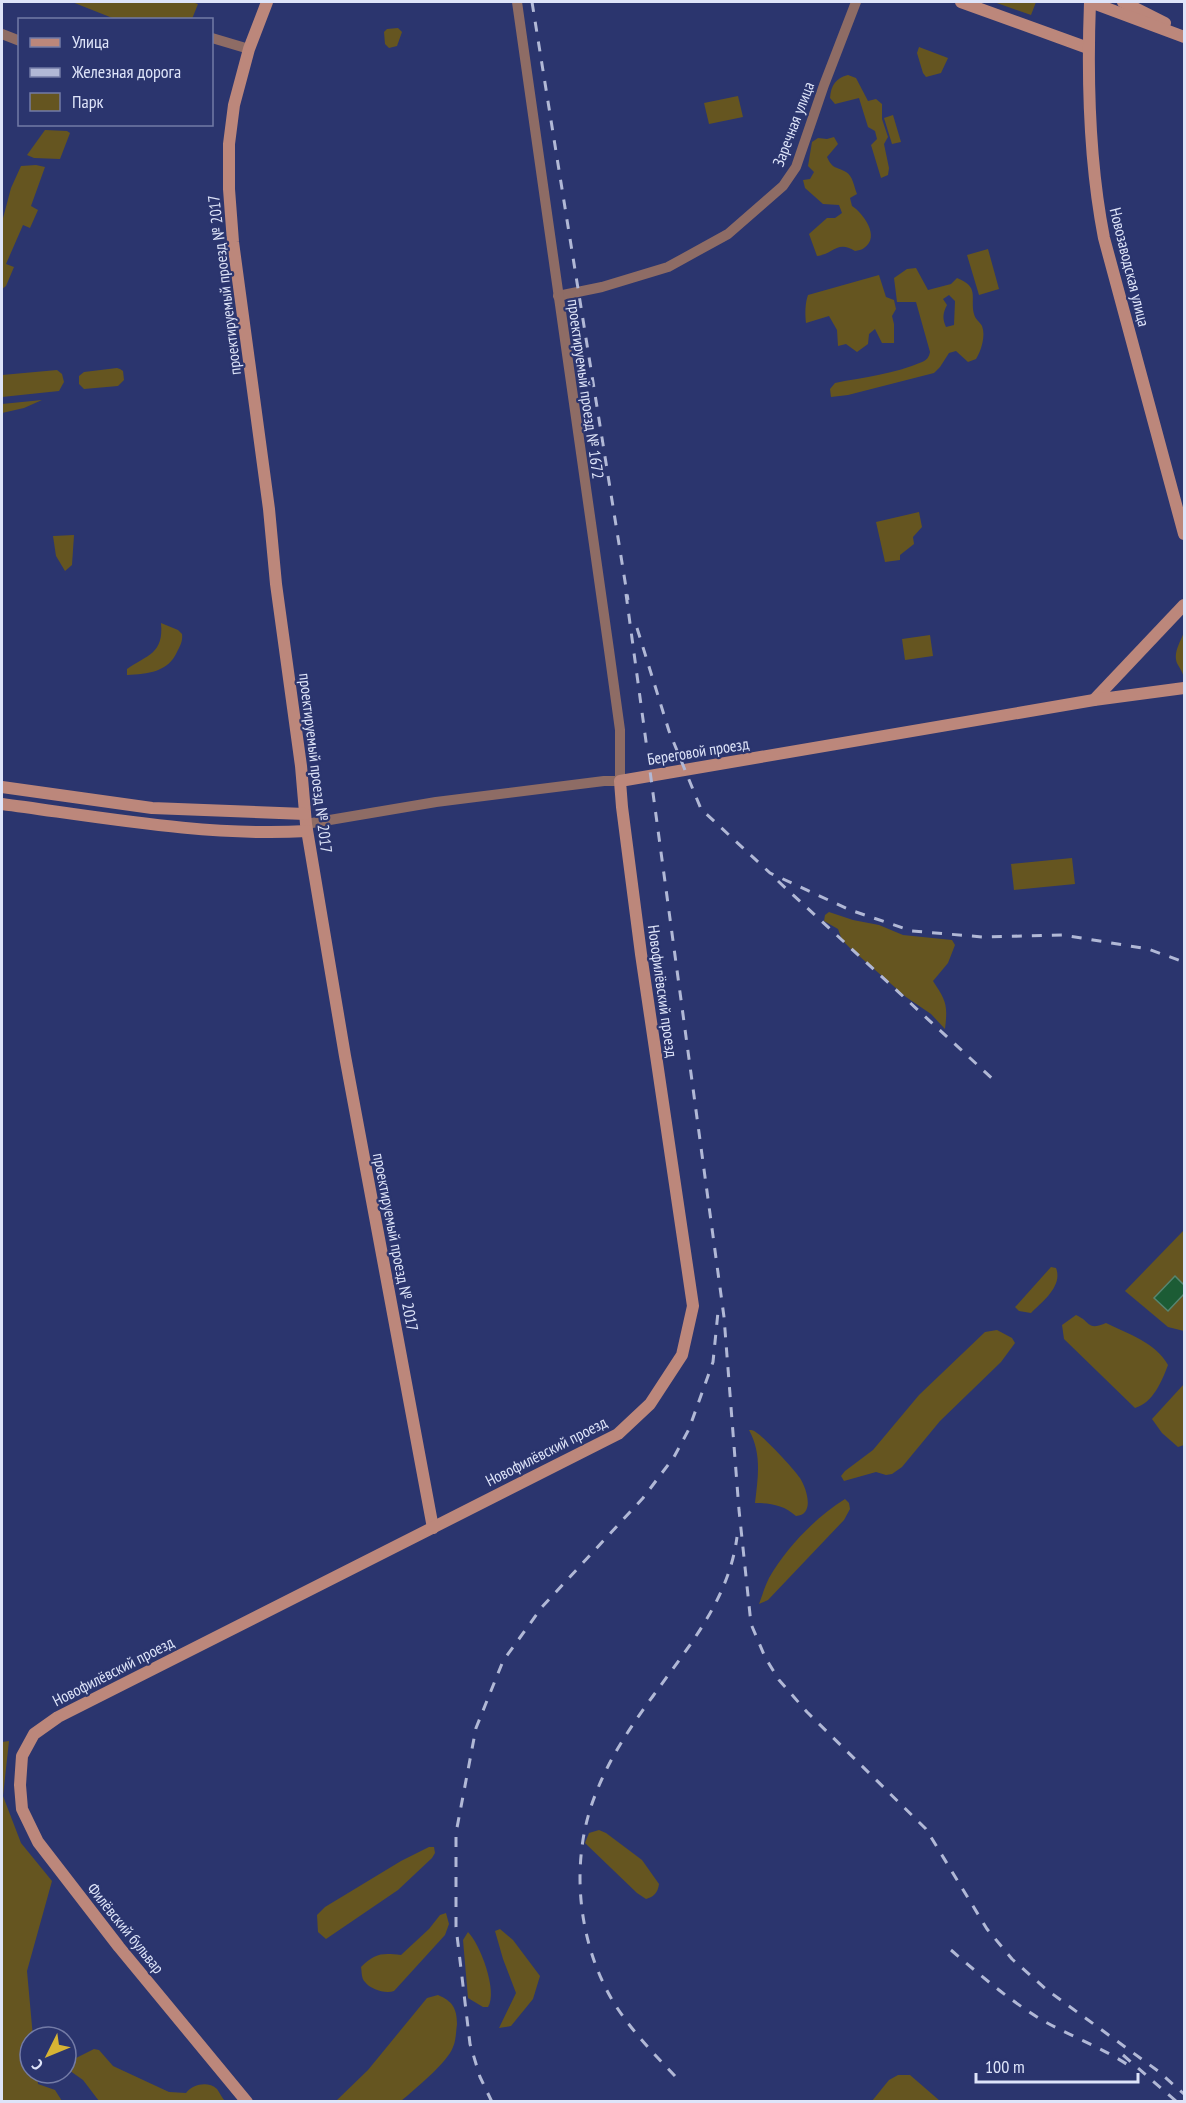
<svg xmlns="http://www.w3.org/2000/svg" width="1186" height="2103" viewBox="0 0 1186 2103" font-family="'PT Sans Narrow',sans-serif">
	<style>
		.green { fill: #655520; fill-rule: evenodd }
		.water { fill: #1c5c35; stroke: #568570; stroke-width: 1.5 }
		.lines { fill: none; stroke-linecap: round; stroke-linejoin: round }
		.street { stroke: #8e6c65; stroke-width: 10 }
		.secondary { stroke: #bc877b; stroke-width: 12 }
		.rail { stroke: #b1b8d6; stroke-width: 3; stroke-dasharray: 10 10; stroke-linecap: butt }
		.labels { text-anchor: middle; stroke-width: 4.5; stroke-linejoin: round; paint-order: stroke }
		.street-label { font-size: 16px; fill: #dee4f9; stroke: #2b356e }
	</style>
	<rect width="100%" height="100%" fill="#2b356e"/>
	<g class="green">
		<path d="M 72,2 L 192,2 L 198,4 L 192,19 L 115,19 Z"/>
		<path d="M 994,2 L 1036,2 L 1031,15 Z"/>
		<path d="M 398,28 L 402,32 L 397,46 L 389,48 L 385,44 L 384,32 L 387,29 Z"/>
		<path d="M 919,47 L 948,58 L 941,73 L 926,77 L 923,73 L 917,53 Z"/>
		<path d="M 848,75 L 856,78 L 868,101 L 876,99 L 882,104 L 882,119 L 888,137 L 884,144 L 889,168 L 888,175 L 881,178 L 871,145 L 877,139 L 875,131 L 868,127 L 859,98 L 835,104 L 830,98 C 831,85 836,78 848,75 Z"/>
		<path d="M 738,96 L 743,117 L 709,124 L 704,103 Z"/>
		<path d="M 893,115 L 901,142 L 892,144 L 884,118 Z"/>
		<path d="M 45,130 L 67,131 L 70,133 L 60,159 L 34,158 L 27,155 Z"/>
		<path d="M 834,137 L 838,144 L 827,157 C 833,170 836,166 846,172 C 853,176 854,187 857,194 L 850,198 L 852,206 C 863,213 881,237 864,248 C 862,250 858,250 855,251 C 837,240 834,254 817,256 L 809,234 L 827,218 L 835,218 L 842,213 L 839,205 L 823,204 L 805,188 L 803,180 L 810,179 L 814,172 L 808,166 L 812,142 L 818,138 L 827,139 Z"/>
		<path d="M 36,165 L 45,167 L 31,206 L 38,210 L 30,228 L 23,225 L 6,264 L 14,267 L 6,286 L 2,289 L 2,222 L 11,188 L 21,166 Z"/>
		<path d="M 988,249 L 999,289 L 979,295 L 967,255 Z"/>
		<path d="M 916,268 L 928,290 L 951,284 L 957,278 C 980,287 970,297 974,314 C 975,319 980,322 982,326 C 986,336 981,351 976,359 L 968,362 L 956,351 L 949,353 L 940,367 L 934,373 L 848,395 L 831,397 L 830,389 L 835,383 C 864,377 895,374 922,362 C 927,360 929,357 930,352 L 916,302 L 897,302 L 894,278 L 907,269 ZM 949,295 L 955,301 L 954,325 L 946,327 C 942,318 943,313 947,305 L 943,299 Z"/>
		<path d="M 879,275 L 886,297 L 894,300 L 896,309 L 892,316 L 894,324 L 894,343 L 882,343 L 875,329 L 869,334 L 868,344 L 857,352 L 846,344 L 838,346 L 837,330 L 829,316 L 806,323 C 805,314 805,303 808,295 Z"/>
		<path d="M 117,368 L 120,369 L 123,371 L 124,380 L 118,386 L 84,389 L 79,384 L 79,376 L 84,372 Z"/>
		<path d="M 57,370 L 62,374 L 64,382 L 59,391 L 2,397 L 2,375 Z"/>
		<path d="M 42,400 L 24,408 L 2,413 L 2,404 Z"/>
		<path d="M 919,512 L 922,527 L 913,537 L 914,544 L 900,555 L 900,560 L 885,562 L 876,522 Z"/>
		<path d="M 74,535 L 72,565 L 65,571 L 56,556 L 53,536 Z"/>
		<path d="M 161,623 L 178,630 L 182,634 C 183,641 180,646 177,652 C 168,672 148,674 127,675 L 127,669 C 147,655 164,654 161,623 Z"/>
		<path d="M 1184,632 L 1184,679 C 1183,673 1181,670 1178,665 C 1172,654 1180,643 1184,632 Z"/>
		<path d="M 930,635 L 933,656 L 905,660 L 902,639 Z"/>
		<path d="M 1072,858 L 1075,884 L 1014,890 L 1011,864 Z"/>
		<path d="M 829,912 L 853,920 L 879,925 L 903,935 L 952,940 L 955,945 L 948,963 L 933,981 C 946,1001 948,1004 945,1029 L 931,1014 L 906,997 L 850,948 L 842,940 L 838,929 L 824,921 L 825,915 Z"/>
		<path d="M 1184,1230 L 1184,1331 L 1168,1327 L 1125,1291 Z"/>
		<path d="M 1051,1267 L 1056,1268 C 1063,1286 1043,1301 1031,1313 L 1019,1311 L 1015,1307 L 1017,1305 Z"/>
		<path d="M 1076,1315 C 1092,1322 1086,1331 1106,1323 C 1128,1334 1155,1342 1168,1365 C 1162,1381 1153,1403 1135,1408 L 1064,1339 L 1062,1325 Z"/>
		<path d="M 997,1330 L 1012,1338 L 1015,1343 L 1001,1362 L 940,1421 L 902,1467 L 892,1474 L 886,1475 L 876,1472 L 844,1481 L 841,1476 L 845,1471 L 873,1450 L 919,1395 L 985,1332 Z"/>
		<path d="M 1184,1384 L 1184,1445 L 1178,1447 L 1162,1433 L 1152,1419 Z"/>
		<path d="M 749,1430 C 753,1430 753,1430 757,1433 C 766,1439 794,1469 800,1478 C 807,1489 815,1515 796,1516 C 784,1505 771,1503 755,1503 C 758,1477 762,1454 749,1430 Z"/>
		<path d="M 845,1499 L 849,1503 L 850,1509 L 844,1520 L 768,1600 L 759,1604 C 762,1596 765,1586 769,1578 C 786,1548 816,1517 845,1499 Z"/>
		<path d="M 9,1741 L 3,1796 L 21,1843 L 52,1881 L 27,1971 L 33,2037 L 30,2037 L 30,2073 L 37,2073 L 38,2084 L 55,2090 L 62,2101 L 2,2101 L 2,1742 Z"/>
		<path d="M 599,1830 L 606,1833 L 642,1860 L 659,1884 C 658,1892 654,1897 646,1899 L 637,1893 L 585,1843 L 589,1833 Z"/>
		<path d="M 429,1847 L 434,1847 L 435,1853 L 432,1858 L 398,1890 L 326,1939 L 318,1932 L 317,1915 L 325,1907 L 401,1861 Z"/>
		<path d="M 446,1913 L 449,1924 L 445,1935 L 394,1991 C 385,1994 370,1989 365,1982 C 361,1978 362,1972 361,1967 C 375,1953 382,1953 401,1955 L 429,1929 L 440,1915 Z"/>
		<path d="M 500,1929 L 513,1940 L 540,1976 L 533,1999 L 511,2026 L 499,2028 L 516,1993 L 503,1959 L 495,1931 Z"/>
		<path d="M 468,1932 C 480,1944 498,1991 488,2007 L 483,2007 L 468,1998 L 463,1940 Z"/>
		<path d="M 438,1995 C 452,2001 457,2008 457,2024 C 456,2031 456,2041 453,2047 C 448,2062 414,2090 401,2101 L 336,2101 L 368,2070 L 427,1998 Z"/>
		<path d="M 94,2049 L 99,2050 L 113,2066 L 169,2092 L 186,2093 C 193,2084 208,2081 217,2089 C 220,2093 222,2098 225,2101 L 99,2101 L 83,2080 L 66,2068 L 68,2062 Z"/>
		<path d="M 898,2075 L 910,2075 L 940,2101 L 872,2101 L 889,2080 Z"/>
	</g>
	<path class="water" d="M 1175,1276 L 1184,1285 L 1184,1294 L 1168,1311 L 1154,1298 Z"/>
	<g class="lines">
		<g class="street">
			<path d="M 2,34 L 20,41"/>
			<path d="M 212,38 L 249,49"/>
			<path d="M 558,296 L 602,287 L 668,267 L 728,234 L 783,186 L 796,167 L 824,85 L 856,2"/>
			<path d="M 306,824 L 436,802 L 604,781 L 620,781 L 620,730 L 609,650 L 517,2"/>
		</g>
		<g class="secondary">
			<path d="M 267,2 L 249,49 L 234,105 L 229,144 L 229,189 L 233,242 L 269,509 L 276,584 L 301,766 L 306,824 L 345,1056 L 433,1528"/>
			<path d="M 961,2 L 1088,48"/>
			<path d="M 1123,2 L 1165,23"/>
			<path d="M 1184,37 L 1090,2 C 1087,80 1089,161 1104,238 L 1184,534"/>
			<path d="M 1094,700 L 1184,605"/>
			<path d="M 2,787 L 152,808 L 305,814"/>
			<path d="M 2,804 C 100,817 208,837 307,831"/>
			<path d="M 247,2102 L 119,1947 L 38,1842 L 22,1809 L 20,1785 L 22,1756 L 34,1734 L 58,1717 L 618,1434 L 650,1404 L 682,1355 L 693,1306 L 641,954 L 622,807 L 620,781 L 1094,700 L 1184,688"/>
		</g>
		<g class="rail">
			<path d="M 532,2 L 628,600"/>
			<path d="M 626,594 L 724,1317 L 739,1510 L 751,1624 L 765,1657 L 779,1680 L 807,1712 L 926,1829 L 987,1929 L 1012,1959 L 1047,1990 L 1158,2071 L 1184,2094"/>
			<path d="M 637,628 L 669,731 L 701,809 L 770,873 L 850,910 L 912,931 L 983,937 L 1063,935 L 1148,949 L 1184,962"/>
			<path d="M 778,881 L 996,1082"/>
			<path d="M 951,1950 C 980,1975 1009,2000 1042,2020 C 1070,2036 1101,2047 1128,2065"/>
			<path d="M 1123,2055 L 1177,2102"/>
			<path d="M 675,2076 C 653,2053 631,2030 614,2003 C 577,1942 569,1859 596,1793 C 610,1757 631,1726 653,1696 C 689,1646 729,1599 737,1537"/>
			<path d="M 492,2102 L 480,2077 L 470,2044 L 456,1927 L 456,1833 L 476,1728 L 503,1661 L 542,1607 L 643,1498 L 674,1457 L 689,1429 L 713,1362 L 718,1312"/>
		</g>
	</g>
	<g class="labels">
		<g class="street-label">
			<text transform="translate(793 124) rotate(-69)" y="6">Заречная улица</text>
			<text transform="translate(1130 267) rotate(76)" y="6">Новозаводская улица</text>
			<text transform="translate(224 285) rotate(-97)" y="6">проектируемый проезд № 2017</text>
			<text transform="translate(586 389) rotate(82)" y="6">проектируемый проезд № 1672</text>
			<text transform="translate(698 751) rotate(-9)" y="6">Береговой проезд</text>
			<text transform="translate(316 763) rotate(83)" y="6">проектируемый проезд № 2017</text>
			<text transform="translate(663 991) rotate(82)" y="6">Новофилёвский проезд</text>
			<text transform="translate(396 1242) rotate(79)" y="6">проектируемый проезд № 2017</text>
			<text transform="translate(546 1451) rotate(-27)" y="6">Новофилёвский проезд</text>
			<text transform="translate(113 1671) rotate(-27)" y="6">Новофилёвский проезд</text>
			<text transform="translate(126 1928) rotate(51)" y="6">Филёвский бульвар</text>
		</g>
	</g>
	<rect width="1186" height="2103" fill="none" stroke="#dee4f9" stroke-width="6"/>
	<rect x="18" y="18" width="195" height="108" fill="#2b356e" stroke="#737ba6" stroke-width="1.5"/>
	<rect x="30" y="38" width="30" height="9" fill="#bc877b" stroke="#737ba6" stroke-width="1.5"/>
	<text x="72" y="48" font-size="18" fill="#dee4f9">Улица</text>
	<rect x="30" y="68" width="30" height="9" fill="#b1b8d6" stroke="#737ba6" stroke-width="1.5"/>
	<text x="72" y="78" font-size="18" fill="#dee4f9">Железная дорога</text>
	<rect x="30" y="93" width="30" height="18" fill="#655520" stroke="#737ba6" stroke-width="1.5"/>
	<text x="72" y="108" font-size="18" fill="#dee4f9">Парк</text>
	<g transform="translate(48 2055) rotate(227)"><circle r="28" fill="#2b356e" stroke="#737ba6" stroke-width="1.5"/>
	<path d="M0-4.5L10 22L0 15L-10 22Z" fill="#d7b434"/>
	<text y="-9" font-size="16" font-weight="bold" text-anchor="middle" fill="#dee4f9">С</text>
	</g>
	<path d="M976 2073v9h162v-9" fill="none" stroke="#dee4f9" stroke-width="3"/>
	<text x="985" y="2073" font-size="18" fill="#dee4f9" stroke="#2b356e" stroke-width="4.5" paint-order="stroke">100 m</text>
</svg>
